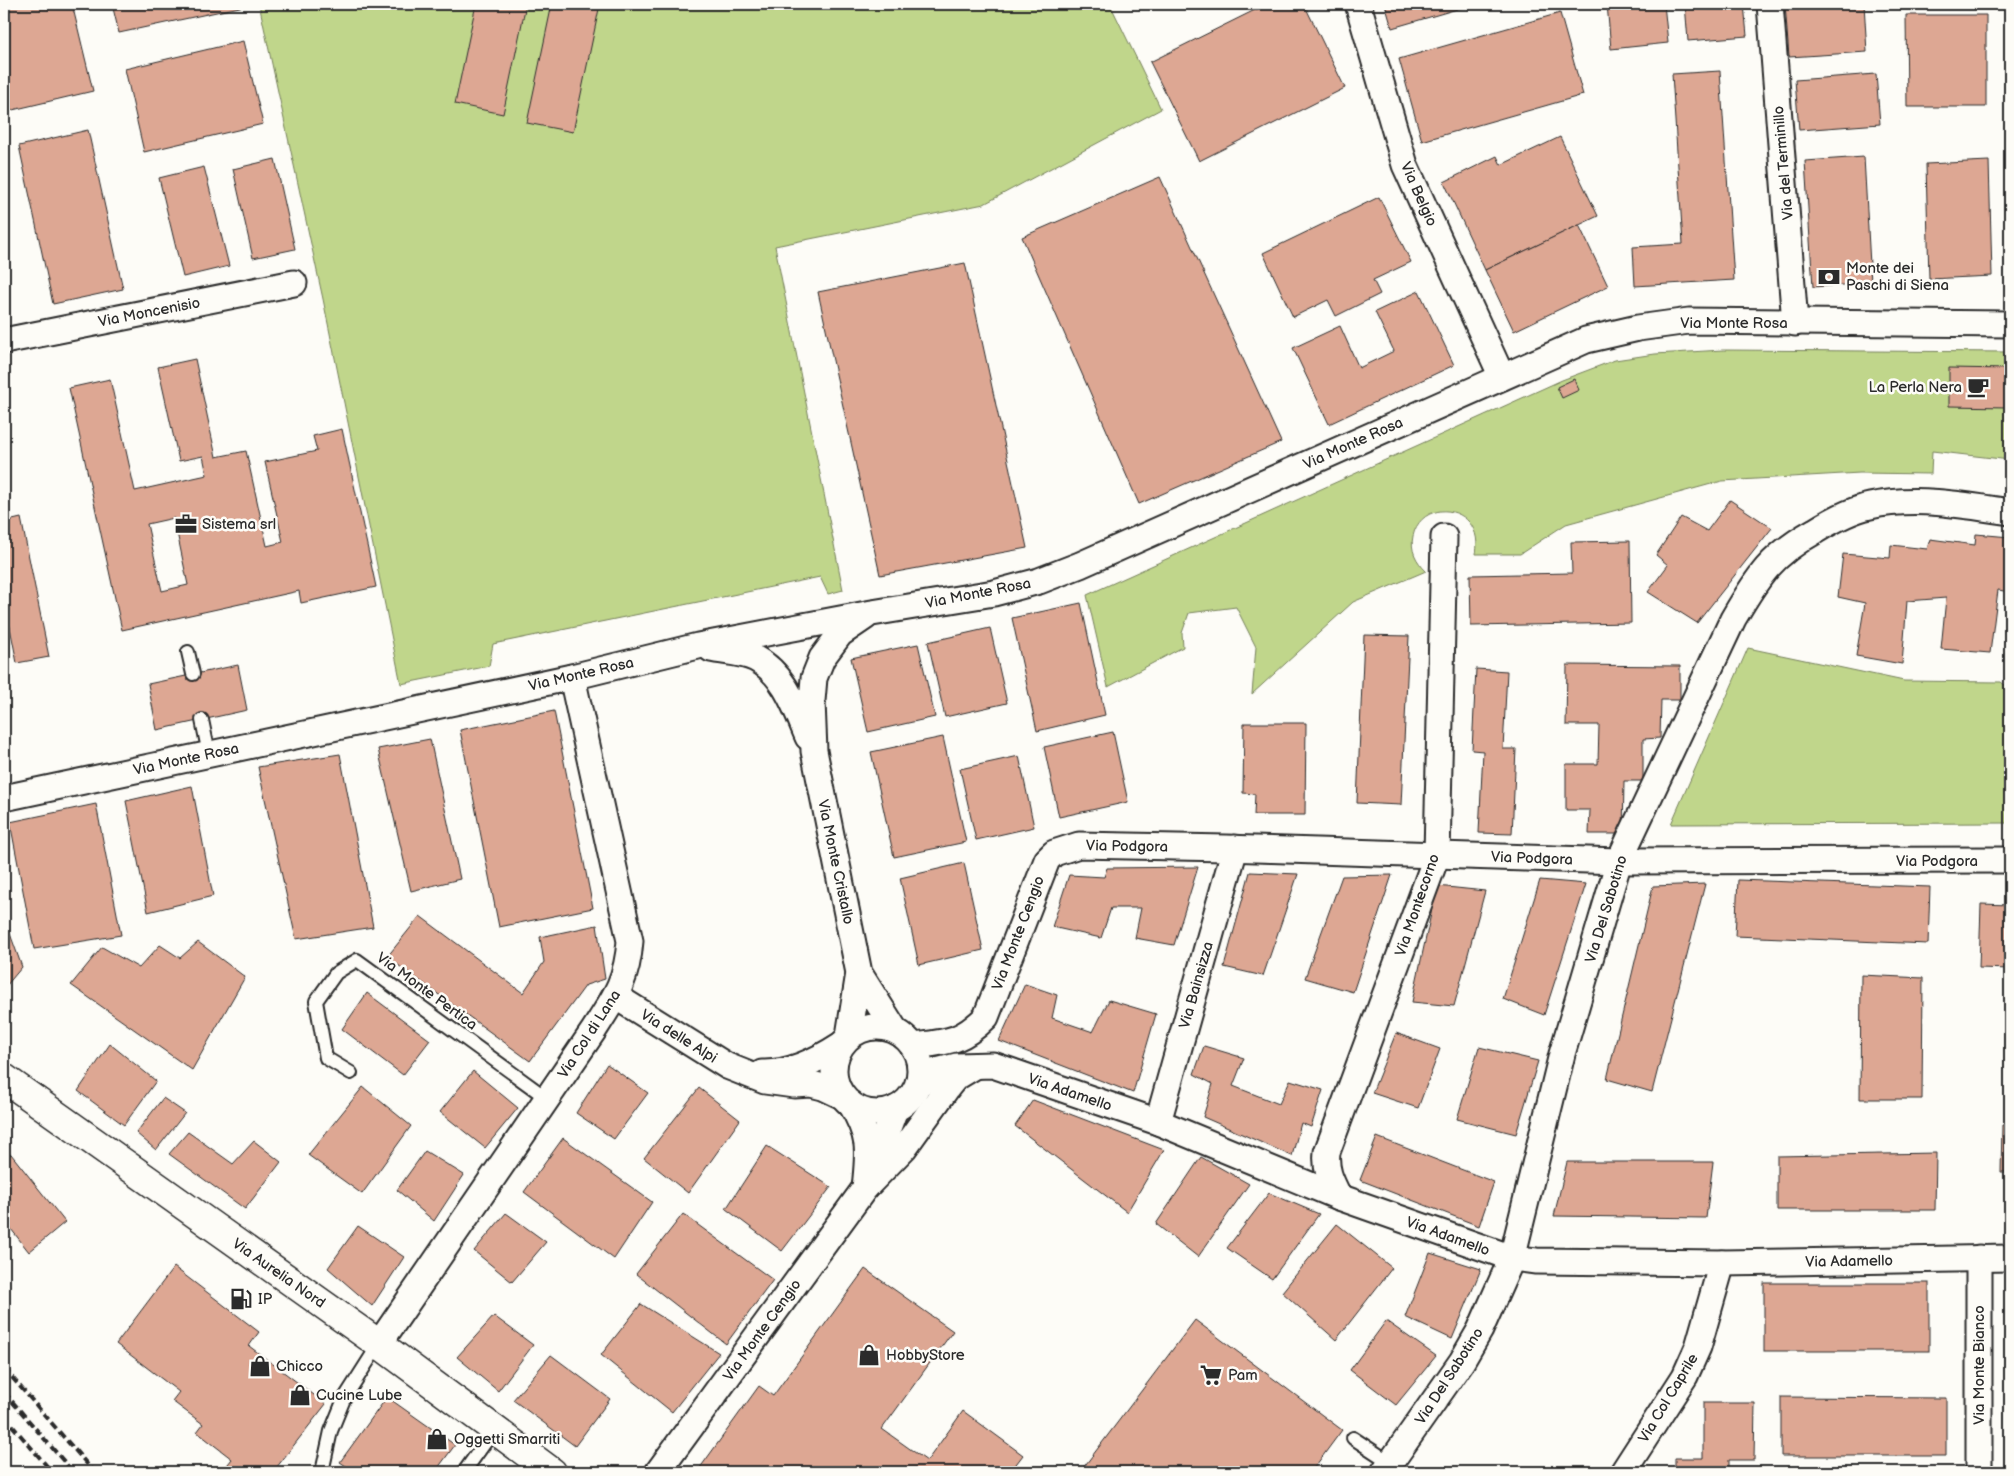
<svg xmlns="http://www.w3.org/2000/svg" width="2014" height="1476" viewBox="0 0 2014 1476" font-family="'Balsamiq Sans',sans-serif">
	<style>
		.green { fill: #c0d68b; stroke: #76805b }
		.building { fill: #dda793; stroke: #2b2b2b; fill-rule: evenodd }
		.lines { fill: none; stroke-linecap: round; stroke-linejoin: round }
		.lane-casing { stroke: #2b2b2b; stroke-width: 16 }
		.street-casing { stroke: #2b2b2b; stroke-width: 29 }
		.secondary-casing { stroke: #2b2b2b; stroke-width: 31 }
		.lane { stroke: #fdfcf7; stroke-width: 12 }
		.street { stroke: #fdfcf7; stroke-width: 25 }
		.secondary { stroke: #fdfcf7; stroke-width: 28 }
		.rail { stroke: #2b2b2b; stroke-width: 4; stroke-dasharray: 8 4; stroke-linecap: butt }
		.labels { text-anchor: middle; stroke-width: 5; stroke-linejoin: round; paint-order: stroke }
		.street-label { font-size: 15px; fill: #2b2b2b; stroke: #fdfcf7 }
		.poi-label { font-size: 15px; fill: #2b2b2b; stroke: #fdfcf7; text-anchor: start }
	</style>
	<rect width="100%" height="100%" fill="#fdfcf7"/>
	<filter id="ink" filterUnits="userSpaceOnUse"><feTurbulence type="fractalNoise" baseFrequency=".02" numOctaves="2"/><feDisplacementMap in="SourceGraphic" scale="10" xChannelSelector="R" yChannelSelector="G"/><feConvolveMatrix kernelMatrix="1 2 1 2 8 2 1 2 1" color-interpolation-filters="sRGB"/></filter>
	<g filter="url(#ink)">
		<g class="green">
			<path d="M 259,4 L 1110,4 L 1161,109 L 984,204 L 775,246 L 843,590 L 828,594 L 820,577 L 493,644 L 489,666 L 401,684 L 323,299 Z"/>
			<path d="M 1723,350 L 2010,352 L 2010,460 L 1932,451 L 1931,474 L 1860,473 L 1722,481 L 1566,524 L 1520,554 L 1476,554 C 1485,505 1422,496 1413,536 C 1410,550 1416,561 1426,571 L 1353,602 L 1252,694 L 1256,647 L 1236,607 L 1189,613 L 1182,633 L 1183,647 L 1108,687 L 1087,595 L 1562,380 L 1615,360 L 1655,354 Z"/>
			<path d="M 1748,648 L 1904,681 L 2001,682 L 2010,689 L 2010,823 L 1671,824 Z"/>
		</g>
		<g class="building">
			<path d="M 4,4 L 72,4 L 93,91 L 4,112 Z"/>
			<path d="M 112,4 L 249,4 L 249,5 L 119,33 Z"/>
			<path d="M 476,4 L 526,4 L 503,114 L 455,104 Z"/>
			<path d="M 552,4 L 600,4 L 573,132 L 527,123 Z"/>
			<path d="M 1267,4 L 1304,4 L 1345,88 L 1199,161 L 1150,62 Z"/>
			<path d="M 1385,4 L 1470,4 L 1471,5 L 1392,28 Z"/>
			<path d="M 1607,4 L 1664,4 L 1668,43 L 1611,49 Z"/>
			<path d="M 1685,4 L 1744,4 L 1747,36 L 1688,41 Z"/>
			<path d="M 1785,4 L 1864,4 L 1867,52 L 1789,57 Z"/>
			<path d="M 1560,13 L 1583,95 L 1422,141 L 1399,59 Z"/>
			<path d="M 1906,15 L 1986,15 L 1986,107 L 1907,107 Z"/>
			<path d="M 243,41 L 263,124 L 144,152 L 125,69 Z"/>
			<path d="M 1720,71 L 1734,280 L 1635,286 L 1633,247 L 1683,244 L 1672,74 Z"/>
			<path d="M 1876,74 L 1880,124 L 1799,130 L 1795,80 Z"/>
			<path d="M 88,130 L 123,289 L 53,304 L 19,146 Z"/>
			<path d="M 1560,137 L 1598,216 L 1485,270 L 1444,182 L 1497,156 L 1501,165 Z"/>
			<path d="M 1864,157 L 1871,283 L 1813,287 L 1805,161 Z"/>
			<path d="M 275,159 L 295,249 L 253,258 L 233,169 Z"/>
			<path d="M 1989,161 L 1992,276 L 1929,279 L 1926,164 Z"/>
			<path d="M 204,167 L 229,266 L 183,277 L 159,178 Z"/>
			<path d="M 1160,177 L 1281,442 L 1139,504 L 1022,237 Z"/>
			<path d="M 1379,197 L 1411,262 L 1373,280 L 1380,294 L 1336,316 L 1328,300 L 1293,317 L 1263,253 Z"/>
			<path d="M 1579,225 L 1608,286 L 1514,331 L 1485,270 Z"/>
			<path d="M 965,263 L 1027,548 L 880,575 L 818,292 Z"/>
			<path d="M 1419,291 L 1454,365 L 1329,424 L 1293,348 L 1340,326 L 1359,368 L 1394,351 L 1375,312 Z"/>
			<path d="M 195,359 L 216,457 L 246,451 L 267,546 L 283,542 L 265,462 L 317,451 L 313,436 L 342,429 L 376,587 L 301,603 L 299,591 L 122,630 L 69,388 L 110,379 L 135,491 L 207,475 L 203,456 L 179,461 L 158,367 ZM 174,518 L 188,585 L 162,591 L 147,524 Z"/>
			<path d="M 1949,368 L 2008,369 L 2007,407 L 1949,406 Z"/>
			<path d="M 1574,379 L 1579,390 L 1562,398 L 1557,387 Z"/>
			<path d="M 1730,500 L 1772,528 L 1697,623 L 1648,592 L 1668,565 L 1656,555 L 1681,517 L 1707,531 Z"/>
			<path d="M 21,518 L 49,657 L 17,663 L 4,597 L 4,522 Z"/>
			<path d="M 1976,534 L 2010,537 L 2010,592 L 1998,590 L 1990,653 L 1941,649 L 1946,598 L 1907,601 L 1902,664 L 1856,656 L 1865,603 L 1838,597 L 1843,554 L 1890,558 L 1891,545 L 1927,549 L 1930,539 L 1975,545 Z"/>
			<path d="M 1630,541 L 1631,623 L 1471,626 L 1470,575 L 1572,573 L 1571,542 Z"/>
			<path d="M 1081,603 L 1105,715 L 1037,731 L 1012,618 Z"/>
			<path d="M 990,628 L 1007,703 L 945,717 L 928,642 Z"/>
			<path d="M 1364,635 L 1409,636 L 1401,805 L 1357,803 Z"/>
			<path d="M 918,644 L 935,717 L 868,732 L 851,658 Z"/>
			<path d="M 238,665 L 247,710 L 157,730 L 148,684 Z"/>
			<path d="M 1567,665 L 1680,666 L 1680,700 L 1661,700 L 1660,738 L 1643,739 L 1643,781 L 1624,781 L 1623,834 L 1589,834 L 1590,810 L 1566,810 L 1566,764 L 1598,764 L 1599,725 L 1566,725 Z"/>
			<path d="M 1476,669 L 1507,671 L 1503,749 L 1516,749 L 1512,834 L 1479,833 L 1483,751 L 1472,750 Z"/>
			<path d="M 554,711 L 593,908 L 499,927 L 460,730 Z"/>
			<path d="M 1244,723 L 1306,723 L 1305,815 L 1254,815 L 1255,794 L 1243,793 Z"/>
			<path d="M 1113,732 L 1128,802 L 1059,817 L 1044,747 Z"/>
			<path d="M 943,737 L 966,842 L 894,857 L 871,752 Z"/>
			<path d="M 430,739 L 460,879 L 411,891 L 378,749 Z"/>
			<path d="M 340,754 L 373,927 L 296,939 L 258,767 Z"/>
			<path d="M 1019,756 L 1034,827 L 976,840 L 960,769 Z"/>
			<path d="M 192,786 L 213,896 L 148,912 L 126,801 Z"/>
			<path d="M 96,804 L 121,935 L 34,949 L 10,822 Z"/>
			<path d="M 964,863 L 983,950 L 919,965 L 900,878 Z"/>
			<path d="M 1198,867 L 1174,945 L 1135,938 L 1141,908 L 1111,908 L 1101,938 L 1052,927 L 1069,875 L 1104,877 L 1107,868 Z"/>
			<path d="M 1250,872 L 1298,874 L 1263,976 L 1224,967 Z"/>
			<path d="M 1392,875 L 1353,992 L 1305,978 L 1342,876 Z"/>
			<path d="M 1540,880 L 1586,884 L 1544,1015 L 1503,999 Z"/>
			<path d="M 1738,880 L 1930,887 L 1928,944 L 1735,936 Z"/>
			<path d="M 1705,884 L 1652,1092 L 1607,1079 L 1653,886 Z"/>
			<path d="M 1437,886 L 1485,891 L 1454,1006 L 1412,1002 Z"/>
			<path d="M 1981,904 L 2010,905 L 2010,969 L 1979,968 Z"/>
			<path d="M 420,916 L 523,993 L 544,962 L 540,937 L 597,925 L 605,979 L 586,985 L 530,1061 L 387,957 Z"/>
			<path d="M 4,917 L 22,967 L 6,986 L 4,984 Z"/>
			<path d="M 198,942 L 245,977 L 192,1070 L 71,985 L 102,947 L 139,968 L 160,945 L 180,958 Z"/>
			<path d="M 1861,975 L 1923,978 L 1922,1099 L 1860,1099 Z"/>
			<path d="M 1025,984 L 1057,995 L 1052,1018 L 1093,1032 L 1109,1000 L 1156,1014 L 1133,1093 L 999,1041 Z"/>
			<path d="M 367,993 L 430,1040 L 403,1075 L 342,1029 Z"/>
			<path d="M 1396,1033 L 1440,1049 L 1418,1108 L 1372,1093 Z"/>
			<path d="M 110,1044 L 156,1081 L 124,1125 L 78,1091 Z"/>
			<path d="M 1204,1046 L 1244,1058 L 1233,1086 L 1279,1104 L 1290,1080 L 1323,1090 L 1311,1127 L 1301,1123 L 1292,1156 L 1203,1117 L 1213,1084 L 1194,1074 Z"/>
			<path d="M 1479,1047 L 1538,1061 L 1516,1134 L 1457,1119 Z"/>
			<path d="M 607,1064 L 648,1093 L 614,1139 L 576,1113 Z"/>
			<path d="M 473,1071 L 518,1108 L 485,1148 L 440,1112 Z"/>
			<path d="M 363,1087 L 411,1126 L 362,1194 L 308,1155 Z"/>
			<path d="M 699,1088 L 740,1120 L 688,1193 L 644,1158 Z"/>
			<path d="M 163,1098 L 185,1113 L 156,1150 L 136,1133 Z"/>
			<path d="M 1033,1100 L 1164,1150 L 1127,1212 L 1015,1126 Z"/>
			<path d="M 2002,1125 L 2010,1125 L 2010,1172 L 2001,1172 Z"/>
			<path d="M 188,1132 L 233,1164 L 254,1141 L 281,1162 L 245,1209 L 169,1154 Z"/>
			<path d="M 1377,1137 L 1494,1182 L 1479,1226 L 1360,1180 Z"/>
			<path d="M 563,1138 L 652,1202 L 614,1259 L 524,1192 Z"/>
			<path d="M 767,1146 L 831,1187 L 782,1251 L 726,1209 Z"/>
			<path d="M 425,1151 L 464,1175 L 434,1221 L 397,1190 Z"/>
			<path d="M 1936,1153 L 1935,1210 L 1777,1210 L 1777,1156 Z"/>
			<path d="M 11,1154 L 65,1222 L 29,1252 L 4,1220 L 4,1159 Z"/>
			<path d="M 1201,1157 L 1249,1184 L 1198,1257 L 1156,1224 Z"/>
			<path d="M 1567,1162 L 1713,1162 L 1706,1218 L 1554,1216 Z"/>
			<path d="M 1269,1193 L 1319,1214 L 1272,1279 L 1227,1248 Z"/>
			<path d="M 506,1213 L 546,1242 L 512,1282 L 474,1251 Z"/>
			<path d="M 683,1214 L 773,1280 L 726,1344 L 636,1274 Z"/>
			<path d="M 1337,1224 L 1392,1268 L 1336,1340 L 1282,1292 Z"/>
			<path d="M 358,1226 L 404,1257 L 372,1306 L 328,1268 Z"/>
			<path d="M 1430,1253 L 1481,1269 L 1452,1339 L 1405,1317 Z"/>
			<path d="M 174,1267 L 259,1332 L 249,1346 L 326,1404 L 273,1472 L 229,1472 L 224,1469 L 232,1459 L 197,1432 L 203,1424 L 172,1401 L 179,1392 L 116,1344 Z"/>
			<path d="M 865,1269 L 953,1331 L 882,1429 L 927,1461 L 963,1411 L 1023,1455 L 1010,1472 L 697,1472 L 759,1386 L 773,1396 Z"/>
			<rect x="1764" y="1283" width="165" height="68"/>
			<path d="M 641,1304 L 719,1353 L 672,1412 L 601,1355 Z"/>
			<path d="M 494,1316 L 533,1345 L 498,1391 L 457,1357 Z"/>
			<path d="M 1195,1320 L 1342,1430 L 1311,1472 L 1080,1472 Z"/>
			<path d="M 1386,1321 L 1436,1356 L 1396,1405 L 1350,1370 Z"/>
			<path d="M 551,1355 L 610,1399 L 575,1446 L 513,1400 Z"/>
			<path d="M 387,1397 L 455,1445 L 435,1472 L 355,1472 L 340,1462 Z"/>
			<path d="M 1781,1397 L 1946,1398 L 1946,1456 L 1781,1456 Z"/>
			<path d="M 1703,1403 L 1755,1403 L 1754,1460 L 1729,1460 L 1729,1472 L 1675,1472 L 1675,1458 L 1703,1458 Z"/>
		</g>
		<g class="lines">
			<g class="lane-casing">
				<g id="lane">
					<path d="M 188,652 L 193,674"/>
					<path d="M 202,720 L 209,754"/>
					<path d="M 351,1073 L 326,1058 L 316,1001 L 336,973 L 357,960 L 548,1099"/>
					<path d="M 1353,1438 L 1391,1463"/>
					<path d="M 322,1472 L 331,1431 L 344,1399 L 379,1344"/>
					<path d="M 464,1472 L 494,1430"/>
				</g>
			</g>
			<g class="street-casing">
				<g id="street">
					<path d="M 1358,4 L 1405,165 L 1502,377"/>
					<path d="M 1770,4 L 1795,323"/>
					<path d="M 4,341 L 294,283"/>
					<path d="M 865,617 L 840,634 L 822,658 L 814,678 L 812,701 L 814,751 L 859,973 L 895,1030"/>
					<path d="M 711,649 C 725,652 743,652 756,659 C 785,674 796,709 808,737"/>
					<path d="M 4,798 L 572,677 L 698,646 L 872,613 L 994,593 L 1039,581 L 1080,565 L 1586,340 L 1638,328 L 1689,321 L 2010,324"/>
					<path d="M 615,996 L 727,1066 L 765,1081 L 794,1085 L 811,1084 L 823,1087 L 842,1096"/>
					<circle cx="877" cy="1070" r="43"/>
					<path d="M 849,1036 L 859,973"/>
					<path d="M 914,1046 C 948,1042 961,1042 986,1017 L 1047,860 L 1054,853 L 1079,845 L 1226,848 L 1619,861 L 2010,860"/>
					<path d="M 762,1073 C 790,1074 818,1060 841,1045"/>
					<path d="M 919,1084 L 937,1071 L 957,1066 L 993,1065 L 1158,1122 L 1339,1197 L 1512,1258 L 1536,1261 L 1722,1263 L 2010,1258"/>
					<path d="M 851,1104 C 871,1138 869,1150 865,1188"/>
					<path d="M 1158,1122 L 1235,848"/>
					<path d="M 873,1169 L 895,1109"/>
					<path d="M 1339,1197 C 1331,1181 1325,1170 1327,1152 L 1437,855 L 1444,537"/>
					<path d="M 1979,1258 L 1979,1472"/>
					<path d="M 379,1344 L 594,1030 C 615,997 627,981 630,941 L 572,677"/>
					<path d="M 658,1472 L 865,1188 L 904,1148 L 947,1088 L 955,1078 L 975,1066"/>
					<path d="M 1384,1472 L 1462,1361 L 1480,1330 L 1512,1258 L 1562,1054 L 1619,861 L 1733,619 C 1743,602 1754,583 1767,568 C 1780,553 1797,541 1815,531 C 1831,521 1851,510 1870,506 C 1914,496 1966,505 2010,512"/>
					<path d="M 1623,1472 L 1685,1376 L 1698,1347 L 1722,1263"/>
				</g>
			</g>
			<g class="secondary-casing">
				<path id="secondary" d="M 4,1078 L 379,1344 L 552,1472"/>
			</g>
			<use href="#lane" class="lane"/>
			<use href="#street" class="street"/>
			<use href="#secondary" class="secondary"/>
			<g class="rail">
				<path d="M 4,1368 L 94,1472"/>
				<path d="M 4,1392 L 73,1472"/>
				<path d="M 4,1416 L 52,1472"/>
			</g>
		</g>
	</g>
	<defs>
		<g id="bank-bare" transform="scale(1.725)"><path d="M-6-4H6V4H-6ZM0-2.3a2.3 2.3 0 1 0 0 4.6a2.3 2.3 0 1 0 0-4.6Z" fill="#2b2b2b" stroke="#fdfcf7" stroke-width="2.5" paint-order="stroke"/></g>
		<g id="cafe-bare" transform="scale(1.725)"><path d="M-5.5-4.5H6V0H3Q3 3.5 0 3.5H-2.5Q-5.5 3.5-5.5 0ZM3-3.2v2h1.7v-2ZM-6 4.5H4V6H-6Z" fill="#2b2b2b" stroke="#fdfcf7" stroke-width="2.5" paint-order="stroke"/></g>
		<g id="office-bare" transform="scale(1.725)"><path d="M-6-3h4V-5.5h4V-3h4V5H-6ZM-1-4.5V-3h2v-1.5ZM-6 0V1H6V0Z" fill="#2b2b2b" stroke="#fdfcf7" stroke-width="2.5" paint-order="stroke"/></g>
		<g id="fuel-bare" transform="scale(1.725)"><path d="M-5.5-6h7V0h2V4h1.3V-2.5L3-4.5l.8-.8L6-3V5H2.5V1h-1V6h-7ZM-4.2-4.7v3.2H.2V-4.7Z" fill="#2b2b2b" stroke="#fdfcf7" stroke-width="2.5" paint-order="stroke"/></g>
		<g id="shop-bare" transform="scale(1.725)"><path d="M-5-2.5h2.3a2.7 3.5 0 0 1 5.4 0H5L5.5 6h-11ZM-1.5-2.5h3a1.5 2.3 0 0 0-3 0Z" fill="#2b2b2b" stroke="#fdfcf7" stroke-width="2.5" paint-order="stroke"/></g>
		<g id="supermarket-bare" transform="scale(1.725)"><path d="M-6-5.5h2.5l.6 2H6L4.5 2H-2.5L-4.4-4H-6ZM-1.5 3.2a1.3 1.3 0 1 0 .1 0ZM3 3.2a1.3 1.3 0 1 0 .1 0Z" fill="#2b2b2b" stroke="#fdfcf7" stroke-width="2.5" paint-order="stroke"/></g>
	</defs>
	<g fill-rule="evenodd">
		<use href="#bank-bare" x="1829" y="277"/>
		<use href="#cafe-bare" x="1978" y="387"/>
		<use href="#office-bare" x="186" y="524"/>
		<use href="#fuel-bare" x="241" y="1299"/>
		<use href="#shop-bare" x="869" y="1355"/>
		<use href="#shop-bare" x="260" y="1366"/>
		<use href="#supermarket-bare" x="1211" y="1375"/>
		<use href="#shop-bare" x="300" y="1395"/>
		<use href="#shop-bare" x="437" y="1439"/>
	</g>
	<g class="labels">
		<g class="street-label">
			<text transform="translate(1783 163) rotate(-95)" y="5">Via del Terminillo</text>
			<text transform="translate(1419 194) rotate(66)" y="5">Via Belgio</text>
			<text transform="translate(149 312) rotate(-11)" y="5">Via Moncenisio</text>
			<text x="1734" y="328">Via Monte Rosa</text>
			<text transform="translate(1353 443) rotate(-24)" y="5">Via Monte Rosa</text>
			<text transform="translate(978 593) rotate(-11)" y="5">Via Monte Rosa</text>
			<text transform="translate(581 674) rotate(-13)" y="5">Via Monte Rosa</text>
			<text transform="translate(186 759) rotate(-12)" y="5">Via Monte Rosa</text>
			<text transform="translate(1127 846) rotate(1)" y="5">Via Podgora</text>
			<text transform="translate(1532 858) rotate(2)" y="5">Via Podgora</text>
			<text x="1937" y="866">Via Podgora</text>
			<text transform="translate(836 862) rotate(78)" y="5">Via Monte Cristallo</text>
			<text transform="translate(1417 905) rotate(-71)" y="5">Via Montecorno</text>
			<text transform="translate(1606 909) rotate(-73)" y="5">Via Del Sabotino</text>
			<text transform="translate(1018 933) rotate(-69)" y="5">Via Monte Cengio</text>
			<text transform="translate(1196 985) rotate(-74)" y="5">Via Bainsizza</text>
			<text transform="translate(427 991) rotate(36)" y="5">Via Monte Pertica</text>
			<text transform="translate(589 1034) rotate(-57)" y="5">Via Col di Lana</text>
			<text transform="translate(679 1036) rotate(32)" y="5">Via delle Alpi</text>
			<text transform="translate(1070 1092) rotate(19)" y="5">Via Adamello</text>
			<text transform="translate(1448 1236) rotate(20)" y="5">Via Adamello</text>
			<text transform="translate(1849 1261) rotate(-1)" y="5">Via Adamello</text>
			<text transform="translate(279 1273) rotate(35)" y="5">Via Aurelia Nord</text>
			<text transform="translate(762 1330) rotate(-54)" y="5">Via Monte Cengio</text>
			<text transform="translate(1979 1365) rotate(-90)" y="5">Via Monte Bianco</text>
			<text transform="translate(1449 1376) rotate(-57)" y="5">Via Del Sabotino</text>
			<text transform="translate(1668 1398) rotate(-59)" y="5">Via Col Caprile</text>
		</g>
		<g class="poi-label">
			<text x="1846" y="273">Monte dei<tspan x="1846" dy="17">Paschi di Siena</tspan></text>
			<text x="1962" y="392" text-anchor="end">La Perla Nera</text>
			<text x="202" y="529">Sistema srl</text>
			<text x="258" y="1304">IP</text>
			<text x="886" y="1360">HobbyStore</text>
			<text x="276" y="1371">Chicco</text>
			<text x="1228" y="1380">Pam</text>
			<text x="316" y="1400">Cucine Lube</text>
			<text x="454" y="1444">Oggetti Smarriti</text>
		</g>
	</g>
	<rect width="2014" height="1476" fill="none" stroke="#fdfcf7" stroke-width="20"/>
	<rect x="10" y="10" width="1994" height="1456" fill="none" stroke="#2b2b2b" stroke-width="2" filter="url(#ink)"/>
</svg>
